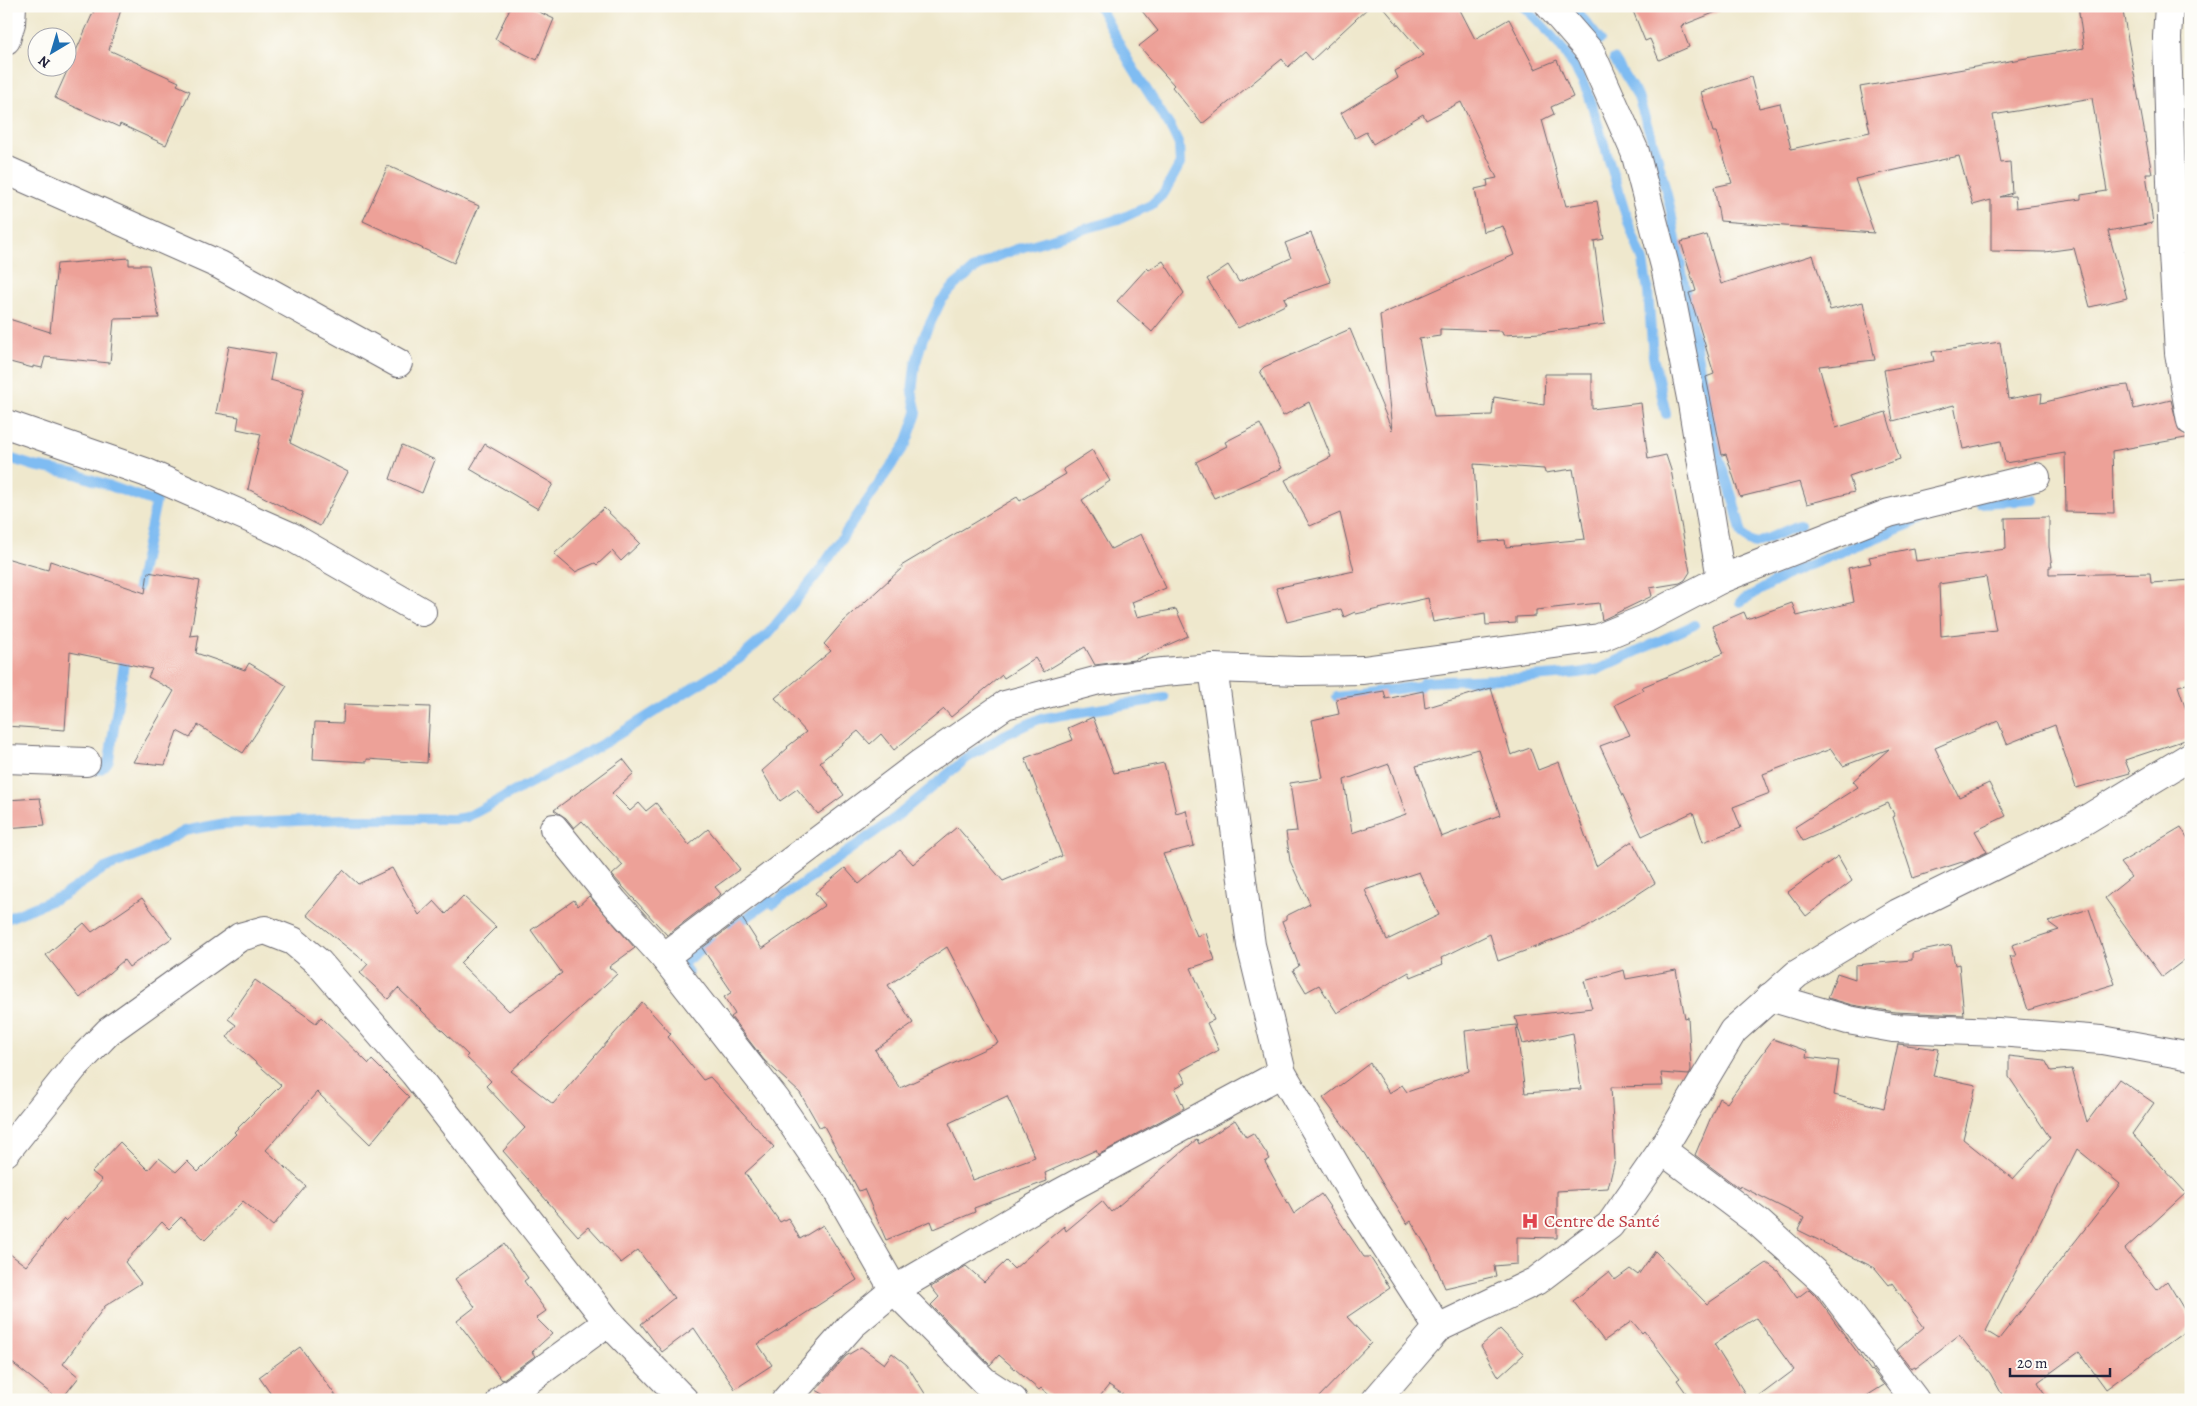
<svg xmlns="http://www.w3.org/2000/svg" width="2197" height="1406" viewBox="0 0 2197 1406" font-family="Alegreya,serif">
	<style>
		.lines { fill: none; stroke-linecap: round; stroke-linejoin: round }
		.stream { stroke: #7fbcf2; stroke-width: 10 }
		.building { fill: #eda198; fill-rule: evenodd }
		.minor-casing { stroke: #6a676e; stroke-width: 30 }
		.secondary-casing { stroke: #6a676e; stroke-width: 30 }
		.minor { stroke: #fff; stroke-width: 28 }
		.secondary { stroke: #fff; stroke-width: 28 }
		.labels { text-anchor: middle; stroke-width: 4; stroke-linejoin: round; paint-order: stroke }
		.health-label { font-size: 18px; fill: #be3a42; stroke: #fdfcf7; text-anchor: start }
	</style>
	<rect width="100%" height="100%" fill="#fdfcf7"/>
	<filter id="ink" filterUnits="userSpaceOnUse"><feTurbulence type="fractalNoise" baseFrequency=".02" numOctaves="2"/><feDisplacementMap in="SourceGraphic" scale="10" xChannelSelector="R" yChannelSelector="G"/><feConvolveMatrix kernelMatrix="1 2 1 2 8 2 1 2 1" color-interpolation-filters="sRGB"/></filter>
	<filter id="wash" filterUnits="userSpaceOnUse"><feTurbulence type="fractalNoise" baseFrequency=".0096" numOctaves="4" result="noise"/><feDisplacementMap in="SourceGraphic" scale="20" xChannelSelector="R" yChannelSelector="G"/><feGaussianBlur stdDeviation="1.12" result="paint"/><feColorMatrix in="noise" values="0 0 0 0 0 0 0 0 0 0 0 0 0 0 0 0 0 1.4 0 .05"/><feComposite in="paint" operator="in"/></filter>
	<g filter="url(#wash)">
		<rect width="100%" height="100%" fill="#efe8cd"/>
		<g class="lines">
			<g class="stream">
				<path d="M 1523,6 C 1553,35 1572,57 1589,96 L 1629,225 L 1643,261 L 1648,292 L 1653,357 L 1666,414"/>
				<path d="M 1573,6 L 1600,40"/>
				<path d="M 1614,59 L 1638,97 L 1657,155 L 1670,207 L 1713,440 L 1733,499 L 1742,534 L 1749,541 L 1755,544 L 1799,525"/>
				<path d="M 6,457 L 34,466 L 76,474 L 155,502"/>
				<path d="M 1980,503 L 2034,500"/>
				<path d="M 135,602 L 157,496 L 156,479"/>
				<path d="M 1740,602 L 1792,572 L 1927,517"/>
				<path d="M 1337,697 L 1420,686 L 1424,682 L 1522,678 L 1579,673 L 1599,669 L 1694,625"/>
				<path d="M 84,768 C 97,771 102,772 109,760 L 126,651"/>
				<path d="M 6,919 L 62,896 L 103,869 L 142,854 L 184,831 L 220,824 L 346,819 L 454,819 L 467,817 L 608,741 L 739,659 L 768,634 L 818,573 L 906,444 L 917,413 L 912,392 L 915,366 L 923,338 L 941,301 L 955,285 L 973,270 L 993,258 L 1017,249 L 1122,218 L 1151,205 L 1164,193 L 1180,164 L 1179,145 L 1172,130 L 1128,60 L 1099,6"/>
				<path d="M 733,927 L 770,901 L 773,904 L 896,817 L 967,758 L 1004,735 L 1039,719 L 1164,698"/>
				<path d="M 688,972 L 682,964 L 713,942"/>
			</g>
		</g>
		<g id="blocks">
			<g class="building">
				<path d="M 96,6 L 122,6 L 109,50 L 179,82 L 177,85 L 190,91 L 166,145 L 120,124 L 119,127 L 55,98 Z"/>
				<path d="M 511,6 L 527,6 L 554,19 L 537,60 L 495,39 Z"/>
				<path d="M 1138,6 L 1370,6 L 1312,60 L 1305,52 L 1288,67 L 1282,59 L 1202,124 L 1172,87 L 1174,85 L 1139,46 L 1158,31 Z"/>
				<path d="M 1382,6 L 1458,6 L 1475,39 L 1509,19 L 1535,69 L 1557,60 L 1573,97 L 1551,107 L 1554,114 L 1542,120 L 1566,206 L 1597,201 L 1604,239 L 1594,241 L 1605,324 L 1541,333 L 1503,335 L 1502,331 L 1440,329 L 1440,336 L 1419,339 L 1434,417 L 1492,415 L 1494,397 L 1544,405 L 1545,374 L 1592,374 L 1592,409 L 1641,403 L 1648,459 L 1666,455 L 1671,470 L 1690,572 L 1685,580 L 1680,583 L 1650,588 L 1652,596 L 1602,620 L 1599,603 L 1536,610 L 1536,616 L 1516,617 L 1516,623 L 1486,625 L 1485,613 L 1433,622 L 1428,598 L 1356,614 L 1355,612 L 1344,617 L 1341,609 L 1287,622 L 1276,588 L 1354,571 L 1340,513 L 1310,526 L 1285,480 L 1331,457 L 1309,402 L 1283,416 L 1260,371 L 1264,367 L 1350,329 L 1392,430 L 1380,315 L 1514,255 L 1503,226 L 1483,232 L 1475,189 L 1488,186 L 1487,180 L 1497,178 L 1461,102 L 1426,120 L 1423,114 L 1373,144 L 1366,132 L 1355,138 L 1341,113 L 1398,78 L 1395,71 L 1424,55 ZM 1474,464 L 1544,469 L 1545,473 L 1573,469 L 1585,539 L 1506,547 L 1505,540 L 1479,542 Z"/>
				<path d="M 1631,6 L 1726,6 L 1726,8 L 1681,26 L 1689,47 L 1659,60 L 1650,39 L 1645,41 Z"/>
				<path d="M 2078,6 L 2122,6 L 2152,174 L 2146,174 L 2153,223 L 2108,231 L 2127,298 L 2090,307 L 2074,248 L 2045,252 L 1991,251 L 1991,200 L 1973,205 L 1959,156 L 1855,179 L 1874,233 L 1720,221 L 1714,187 L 1732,183 L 1716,132 L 1713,132 L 1701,92 L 1751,77 L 1759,108 L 1780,103 L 1791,149 L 1870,132 L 1860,87 L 2084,48 ZM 2092,98 L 2107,191 L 2081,195 L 2081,199 L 2016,208 L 2015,196 L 2000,197 L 2012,193 L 2010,162 L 2001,163 L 1993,115 Z"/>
				<path d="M 388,166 L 479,206 L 454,263 L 363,221 Z"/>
				<path d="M 1311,233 L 1331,282 L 1284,298 L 1287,304 L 1238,328 L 1207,279 L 1228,265 L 1239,282 L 1291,258 L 1285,243 Z"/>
				<path d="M 1707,235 L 1721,284 L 1813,255 L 1830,310 L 1863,302 L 1875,360 L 1819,366 L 1836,428 L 1886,412 L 1900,459 L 1849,476 L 1854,492 L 1807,504 L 1800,482 L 1740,497 L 1726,454 L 1722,455 L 1706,377 L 1714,374 L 1689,293 L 1696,291 L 1681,242 Z"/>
				<path d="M 129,258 L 129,265 L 149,265 L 159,318 L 114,319 L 110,363 L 45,357 L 42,368 L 33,366 L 33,368 L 6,361 L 6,318 L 50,332 L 57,264 Z"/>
				<path d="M 1163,261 L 1184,293 L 1152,332 L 1117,301 L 1147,268 L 1149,270 Z"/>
				<path d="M 2000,342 L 2008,399 L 2042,393 L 2041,403 L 2109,387 L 2128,385 L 2134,409 L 2171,400 L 2179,431 L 2191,437 L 2112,451 L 2114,513 L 2066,512 L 2065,453 L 2005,463 L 2001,441 L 1963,449 L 1954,405 L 1893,421 L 1884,370 L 1934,361 L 1932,352 Z"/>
				<path d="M 229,346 L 275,354 L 270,380 L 304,389 L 290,443 L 348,472 L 320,526 L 248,489 L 261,434 L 237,429 L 239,417 L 216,413 Z"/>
				<path d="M 1260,424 L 1282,468 L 1214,498 L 1196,462 L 1227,446 L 1225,442 Z"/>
				<path d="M 485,444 L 553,484 L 538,509 L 470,469 Z"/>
				<path d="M 402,445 L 435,460 L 422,493 L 390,479 Z"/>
				<path d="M 1092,450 L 1110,481 L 1082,500 L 1111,549 L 1141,534 L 1166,588 L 1132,602 L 1137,617 L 1176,609 L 1188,636 L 1134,660 L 1095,665 L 1085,647 L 1044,672 L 1035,658 L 1004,678 L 1002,675 L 951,717 L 944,709 L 894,750 L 881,734 L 870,744 L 858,731 L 820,762 L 844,795 L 818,814 L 797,789 L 780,801 L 762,771 L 788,748 L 787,747 L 806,732 L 775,698 L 831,651 L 824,644 L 842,623 L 902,568 L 901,566 L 1017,497 L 1020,501 L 1066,474 L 1063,469 Z"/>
				<path d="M 604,508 L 640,543 L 621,561 L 612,551 L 597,565 L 595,563 L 575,572 L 554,554 Z"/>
				<path d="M 2049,517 L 2049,547 L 2052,567 L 2049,567 L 2049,575 L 2150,573 L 2151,583 L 2191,580 L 2191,683 L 2178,686 L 2191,724 L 2191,738 L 2125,760 L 2130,773 L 2076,788 L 2055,725 L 2007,744 L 1998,721 L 1935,748 L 1959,797 L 1989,783 L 2006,816 L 1975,831 L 1987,852 L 1964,863 L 1962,862 L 1913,878 L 1893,817 L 1895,816 L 1888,803 L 1803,841 L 1795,827 L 1858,787 L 1853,781 L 1889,749 L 1843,766 L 1831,749 L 1763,774 L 1770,793 L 1733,807 L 1741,828 L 1703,842 L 1693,812 L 1642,836 L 1600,746 L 1630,735 L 1615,705 L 1644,690 L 1642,687 L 1724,653 L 1712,626 L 1744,612 L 1747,619 L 1792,603 L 1797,616 L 1854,602 L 1848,568 L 1871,563 L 1869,557 L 1914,548 L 1916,561 L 2006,549 L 2005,518 ZM 1986,577 L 1996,630 L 1941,636 L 1939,584 Z"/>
				<path d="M 6,558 L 48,570 L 50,561 L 145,593 L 148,572 L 200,581 L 190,636 L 199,635 L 196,653 L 245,670 L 249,663 L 287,686 L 243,753 L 198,725 L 190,738 L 177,731 L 165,765 L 133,762 L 174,691 L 148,677 L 152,669 L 70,652 L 65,730 L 6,726 Z"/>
				<path d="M 1491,688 L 1511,755 L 1530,748 L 1538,770 L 1559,762 L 1596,866 L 1632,841 L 1655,883 L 1586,928 L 1498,961 L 1490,934 L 1441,958 L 1443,964 L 1411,977 L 1409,972 L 1337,1013 L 1319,985 L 1306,992 L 1293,970 L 1299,966 L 1282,921 L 1286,919 L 1286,916 L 1310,904 L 1290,861 L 1286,832 L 1297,831 L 1290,783 L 1323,778 L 1312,720 L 1339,714 L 1336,699 L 1384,691 L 1386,699 L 1423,691 L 1425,708 ZM 1478,749 L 1500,815 L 1441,837 L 1416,766 ZM 1389,764 L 1406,814 L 1352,833 L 1344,780 ZM 1419,872 L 1439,915 L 1387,940 L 1365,890 Z"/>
				<path d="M 344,704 L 430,707 L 427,763 L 367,759 L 367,762 L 313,759 L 315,722 L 343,723 Z"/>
				<path d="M 1093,717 L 1114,773 L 1164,763 L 1176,813 L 1186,810 L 1194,846 L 1163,854 L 1197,936 L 1206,933 L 1215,960 L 1191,968 L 1214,1020 L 1207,1023 L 1219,1050 L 1180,1071 L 1186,1082 L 1175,1088 L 1184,1108 L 1098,1155 L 1096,1150 L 1045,1173 L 1047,1181 L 974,1208 L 975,1212 L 934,1229 L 931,1221 L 886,1240 L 864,1189 L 859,1191 L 824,1126 L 820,1128 L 800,1093 L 764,1060 L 731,1017 L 735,1014 L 724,997 L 732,992 L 702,948 L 742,918 L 762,949 L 825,905 L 815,893 L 845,868 L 859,884 L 900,850 L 913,864 L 957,827 L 1003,881 L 1062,856 L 1025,758 L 1073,740 L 1068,728 ZM 947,947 L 998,1043 L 900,1088 L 875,1050 L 913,1023 L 888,985 ZM 1007,1096 L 1035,1157 L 973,1180 L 949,1123 Z"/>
				<path d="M 623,759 L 634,773 L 612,793 L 630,811 L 639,803 L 646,811 L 656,803 L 689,845 L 708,829 L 740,869 L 715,887 L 721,894 L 667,935 L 612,875 L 623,865 L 582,821 L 574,828 L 566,818 L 554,810 Z"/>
				<path d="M 40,798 L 45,825 L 6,828 L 6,800 Z"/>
				<path d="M 2181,827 L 2191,844 L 2191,955 L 2162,977 L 2105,898 L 2131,877 L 2120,863 Z"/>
				<path d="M 1838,856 L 1852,881 L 1806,916 L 1788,892 Z"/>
				<path d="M 392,868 L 419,915 L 434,901 L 446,914 L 463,896 L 496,927 L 460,963 L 509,1011 L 562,973 L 531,930 L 574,900 L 578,906 L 589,896 L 635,948 L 609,967 L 617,974 L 511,1071 L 553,1104 L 642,1002 L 671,1034 L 668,1037 L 703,1080 L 710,1077 L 774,1147 L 745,1173 L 780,1222 L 788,1218 L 800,1239 L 823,1225 L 857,1280 L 758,1344 L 772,1365 L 735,1389 L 694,1328 L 662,1352 L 641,1324 L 674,1298 L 638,1250 L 621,1263 L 588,1227 L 578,1236 L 503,1151 L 525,1128 L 486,1086 L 491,1081 L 466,1057 L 468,1055 L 398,988 L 388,999 L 360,973 L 368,964 L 307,915 L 343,870 L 358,884 Z"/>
				<path d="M 142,898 L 172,938 L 129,967 L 124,960 L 80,998 L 46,955 L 84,923 L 92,932 Z"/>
				<path d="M 2089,909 L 2115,984 L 2028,1010 L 2010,956 L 2016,956 L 2012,945 L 2059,930 L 2048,922 Z"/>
				<path d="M 1951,945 L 1955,965 L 1959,964 L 1964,1015 L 1895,1012 L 1852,1005 L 1828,998 L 1837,973 L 1855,979 L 1855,965 L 1912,960 L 1912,953 Z"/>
				<path d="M 1624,970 L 1626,979 L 1676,970 L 1685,1018 L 1688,1017 L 1691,1070 L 1689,1075 L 1661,1073 L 1663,1086 L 1611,1087 L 1615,1160 L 1608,1188 L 1557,1191 L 1557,1238 L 1517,1237 L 1517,1264 L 1494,1266 L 1496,1276 L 1445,1288 L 1430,1253 L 1411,1221 L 1407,1224 L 1364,1153 L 1323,1098 L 1370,1063 L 1389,1093 L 1402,1085 L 1407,1092 L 1469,1071 L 1465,1031 L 1516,1025 L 1525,1093 L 1581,1089 L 1573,1033 L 1523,1044 L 1515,1017 L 1592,1008 L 1584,981 Z"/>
				<path d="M 255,980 L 316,1023 L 321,1017 L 369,1064 L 372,1060 L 409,1097 L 370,1144 L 317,1092 L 266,1150 L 306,1186 L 273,1226 L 243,1201 L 205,1240 L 181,1217 L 169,1229 L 162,1222 L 125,1262 L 141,1283 L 105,1306 L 63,1364 L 79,1377 L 61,1400 L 59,1400 L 6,1358 L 6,1251 L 26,1266 L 64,1219 L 66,1221 L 102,1180 L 92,1172 L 120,1142 L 148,1170 L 159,1158 L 176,1172 L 187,1161 L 198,1172 L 236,1134 L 234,1132 L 281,1085 L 227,1037 L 236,1025 L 228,1019 Z"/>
				<path d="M 1773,1039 L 1807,1051 L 1806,1057 L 1839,1061 L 1834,1095 L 1884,1108 L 1898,1044 L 1939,1049 L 1933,1076 L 1976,1085 L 1963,1139 L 2013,1179 L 2050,1138 L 2009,1077 L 2009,1056 L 2045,1060 L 2051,1071 L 2072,1069 L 2087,1122 L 2119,1079 L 2154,1103 L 2132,1134 L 2186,1193 L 2125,1249 L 2157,1290 L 2167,1281 L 2191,1321 L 2191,1327 L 2106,1389 L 2079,1352 L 2038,1382 L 2048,1400 L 2005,1400 L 1990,1373 L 1959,1335 L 1916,1368 L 1915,1366 L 1911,1368 L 1897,1350 L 1924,1327 L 1892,1283 L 1889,1285 L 1875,1268 L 1798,1230 L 1804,1218 L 1740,1186 L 1739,1188 L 1695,1155 L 1719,1098 L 1727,1103 ZM 2077,1149 L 2120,1184 L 1999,1339 L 1986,1331 Z"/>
				<path d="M 1235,1120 L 1246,1137 L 1253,1133 L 1270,1159 L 1265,1162 L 1294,1214 L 1321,1194 L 1364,1257 L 1370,1257 L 1390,1288 L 1347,1317 L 1371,1343 L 1316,1400 L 1131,1400 L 1109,1385 L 1097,1400 L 1055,1400 L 1041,1388 L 1039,1390 L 999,1355 L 990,1365 L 931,1305 L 939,1297 L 931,1287 L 966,1266 L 984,1282 L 1006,1261 L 1014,1269 L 1064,1226 L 1066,1231 L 1102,1201 L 1111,1212 L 1197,1139 L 1199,1144 Z"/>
				<path d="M 504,1244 L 528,1278 L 524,1281 L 546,1311 L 536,1318 L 552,1334 L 532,1352 L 535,1356 L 502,1380 L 457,1321 L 475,1307 L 455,1279 Z"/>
				<path d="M 1655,1251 L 1707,1304 L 1767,1263 L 1778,1271 L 1797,1298 L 1809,1289 L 1816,1296 L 1871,1371 L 1872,1370 L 1884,1385 L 1860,1400 L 1754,1400 L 1794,1370 L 1756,1318 L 1714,1344 L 1749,1400 L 1691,1400 L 1677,1380 L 1680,1378 L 1644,1331 L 1642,1333 L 1632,1321 L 1604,1341 L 1573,1301 L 1609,1272 L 1615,1280 L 1630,1269 L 1638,1275 Z"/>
				<path d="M 1500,1329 L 1524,1354 L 1499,1377 L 1481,1346 Z"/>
				<path d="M 300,1347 L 339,1400 L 275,1400 L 259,1377 Z"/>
				<path d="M 861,1347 L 884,1364 L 892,1353 L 907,1365 L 929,1400 L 834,1400 L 816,1390 L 846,1356 Z"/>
			</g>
		</g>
	</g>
	<g filter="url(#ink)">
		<use href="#blocks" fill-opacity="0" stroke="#6a676e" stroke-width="1"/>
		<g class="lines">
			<g class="minor-casing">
				<g id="minor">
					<path d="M 1550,6 L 1591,53 L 1635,152 L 1665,266 L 1692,403 L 1721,579"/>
					<path d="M 2169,6 L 2167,37 L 2173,254 L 2179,353 L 2191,421"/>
					<path d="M 6,40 L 11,23 L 12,6"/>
					<path d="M 6,170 L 220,265 L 398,363"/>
					<path d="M 6,424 L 145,472 L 290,536 L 422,612"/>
					<path d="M 1213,668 L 1251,945 L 1282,1073 L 1360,1207 L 1438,1328"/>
					<path d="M 6,759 L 86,762"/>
					<path d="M 554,828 L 614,902 L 664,957 L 776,1100 L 834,1185 L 894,1290 L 984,1381 L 1013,1400"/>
					<path d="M 664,957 L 921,763 L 1005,705 L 1099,680 L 1163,672 L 1213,668 L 1299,671 L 1363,670 L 1599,638 L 1645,619 L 1721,579 L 1889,513 L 2036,477"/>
					<path d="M 1770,997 L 1848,1020 L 1893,1028 L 1998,1032 L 2102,1040 L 2191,1056"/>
					<path d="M 1662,1150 L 1759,1223 L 1828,1285 L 1915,1400"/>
					<path d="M 6,1152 L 74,1067 L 109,1031 L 240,937 L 265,930 L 293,941 L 319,963 L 414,1073 L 608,1322 L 684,1400"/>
					<path d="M 501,1400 L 608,1322"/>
					<path d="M 786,1400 L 852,1325 L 894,1290 L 1060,1193 L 1282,1073"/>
				</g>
			</g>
			<g class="secondary-casing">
				<path id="secondary" d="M 1376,1400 L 1438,1328 L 1536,1281 L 1610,1225 L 1662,1150 L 1733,1031 L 1797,974 L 1898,913 L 2077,825 L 2191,756"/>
			</g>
			<use href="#minor" class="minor"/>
			<use href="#secondary" class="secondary"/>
		</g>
	</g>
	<defs>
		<g id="hospital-bare" transform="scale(1.35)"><path d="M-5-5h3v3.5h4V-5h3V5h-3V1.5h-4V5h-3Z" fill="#e0444e" stroke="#fdfcf7" stroke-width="2.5" paint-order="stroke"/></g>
	</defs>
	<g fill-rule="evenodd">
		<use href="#hospital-bare" x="1530" y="1221"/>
	</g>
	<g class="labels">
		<g class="health-label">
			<text x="1544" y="1227">Centre de Santé</text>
		</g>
	</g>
	<rect width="2197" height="1406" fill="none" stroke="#fdfcf7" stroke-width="25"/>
	<g transform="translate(52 52) rotate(218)"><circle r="24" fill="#fdfcf7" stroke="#a5a5ac"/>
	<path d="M0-4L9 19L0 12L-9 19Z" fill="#1f6fb2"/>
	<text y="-8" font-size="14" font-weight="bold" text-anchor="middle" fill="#22223b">N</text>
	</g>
	<path d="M2010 1368v8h100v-8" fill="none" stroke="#22223b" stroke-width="2.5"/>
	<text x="2017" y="1368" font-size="15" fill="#22223b" stroke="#fdfcf7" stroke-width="4" paint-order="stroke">20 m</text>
</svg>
